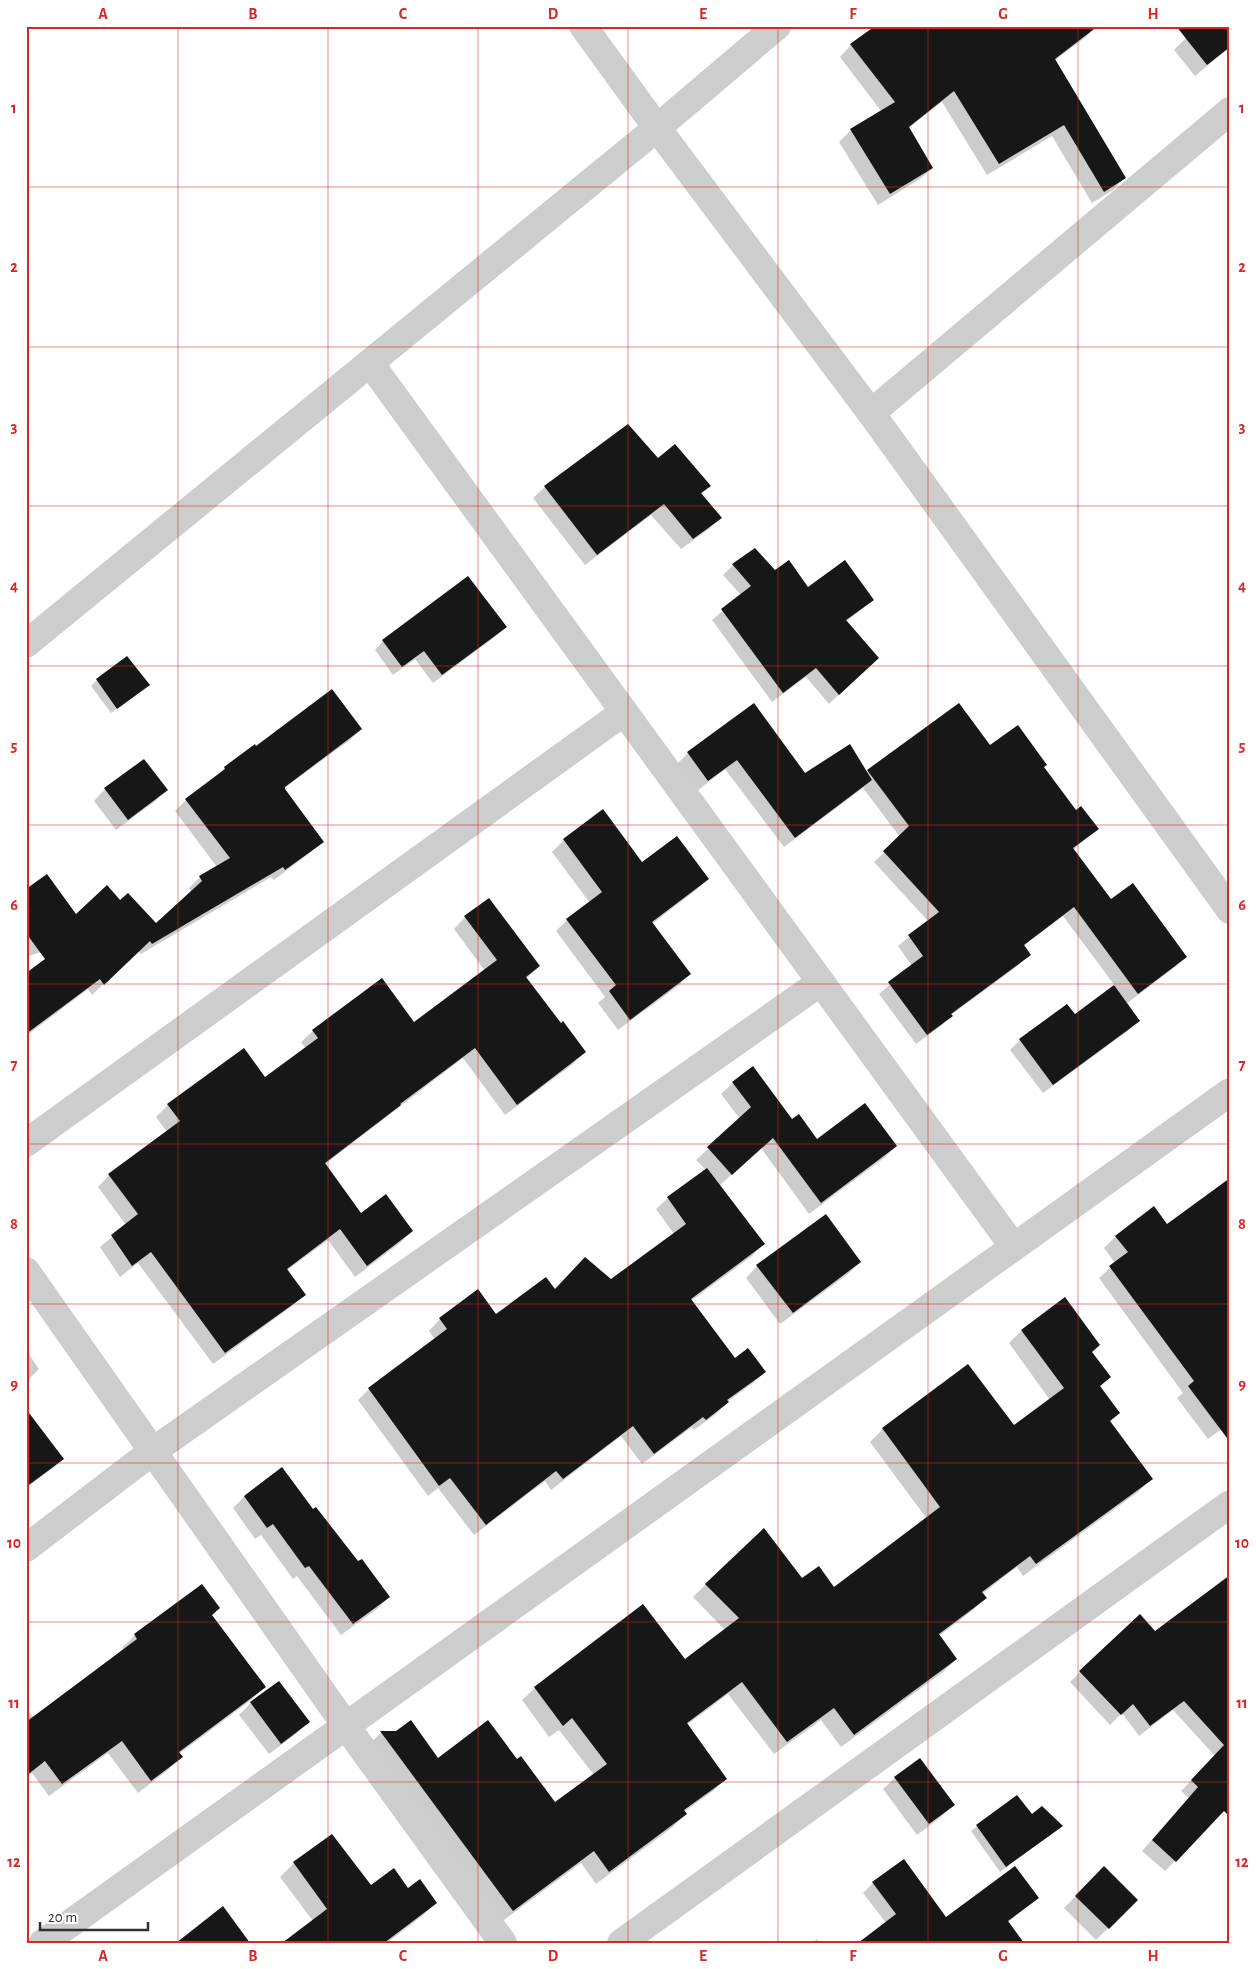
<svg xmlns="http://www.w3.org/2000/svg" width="1256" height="1969" viewBox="0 0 1256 1969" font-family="'Alegreya Sans',sans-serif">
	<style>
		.shadow { fill: #0003 }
		.building { fill: #171717 }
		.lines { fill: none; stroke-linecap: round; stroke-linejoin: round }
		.minor { stroke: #cdcdcd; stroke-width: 28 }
		.grid { fill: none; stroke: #d62828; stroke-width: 1; stroke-opacity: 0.55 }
		.neatline { fill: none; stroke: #d62828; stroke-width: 2 }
		.grid-label { font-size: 16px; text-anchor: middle; font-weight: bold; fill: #d62828 }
	</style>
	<rect width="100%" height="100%" fill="#fff"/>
	<g class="shadow">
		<path d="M 1096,26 L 1086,37 L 1055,60 L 1124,178 L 1113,190 L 1092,203 L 1052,136 L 987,175 L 942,102 L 908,128 L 932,168 L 920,179 L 878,205 L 839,142 L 851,130 L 881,111 L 840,57 L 851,45 Z"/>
		<path d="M 1230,26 L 1230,47 L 1195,76 L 1174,50 L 1186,38 Z"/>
		<path d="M 657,459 L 710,486 L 701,494 L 721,517 L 709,529 L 681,549 L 651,515 L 585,565 L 533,498 L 545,487 Z"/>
		<path d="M 755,550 L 775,572 L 808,589 L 873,600 L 846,622 L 867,668 L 829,704 L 806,677 L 772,702 L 712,620 L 741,595 L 723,575 L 733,565 Z"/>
		<path d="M 505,627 L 496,636 L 433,683 L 415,659 L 393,675 L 375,650 L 383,641 Z"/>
		<path d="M 97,680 L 148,685 L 111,713 L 91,686 Z"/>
		<path d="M 753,705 L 805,774 L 866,773 L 868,771 L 990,747 L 1043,767 L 1076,811 L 1097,829 L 1073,850 L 1111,901 L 1185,957 L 1175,967 L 1126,1004 L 1139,1020 L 1129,1030 L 1043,1093 L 1010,1050 L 1020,1040 L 1075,1015 L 1115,986 L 1063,916 L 1023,946 L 1029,954 L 1019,965 L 951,1015 L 941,1026 L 916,1044 L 879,994 L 912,966 L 898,946 L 928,921 L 874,862 L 900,837 L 863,788 L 784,847 L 725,769 L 697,791 L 677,764 L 688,753 Z"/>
		<path d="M 361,729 L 350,740 L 283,789 L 322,841 L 311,852 L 274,880 L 271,877 L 141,954 L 138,951 L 92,995 L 88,989 L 26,1036 L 26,980 L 83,938 L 26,957 L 26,891 L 76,916 L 120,902 L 155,925 L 191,892 L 189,888 L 200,877 L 217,867 L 175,811 L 186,800 L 214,778 L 225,768 L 256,747 Z"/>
		<path d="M 105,789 L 166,790 L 154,802 L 116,830 L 94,801 Z"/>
		<path d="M 603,811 L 642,864 L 707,879 L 696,890 L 652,924 L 689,974 L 678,986 L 618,1030 L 598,1003 L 605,997 L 556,931 L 567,920 L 590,903 L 552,852 L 564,840 Z"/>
		<path d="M 465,917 L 539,966 L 526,979 L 560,1025 L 584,1052 L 573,1064 L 505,1115 L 463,1058 L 324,1165 L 361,1215 L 412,1231 L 400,1243 L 355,1277 L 328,1240 L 286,1271 L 304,1294 L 292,1306 L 213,1364 L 138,1263 L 120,1277 L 100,1247 L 126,1225 L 98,1187 L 109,1175 L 167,1132 L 156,1117 L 168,1105 L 265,1079 L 306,1049 L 301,1042 L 313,1031 L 414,1024 L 485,971 L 454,929 Z"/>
		<path d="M 733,1083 L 792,1120 L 817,1140 L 896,1146 L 884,1158 L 809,1214 L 761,1148 L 719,1186 L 763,1244 L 752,1256 L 691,1301 L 735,1360 L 764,1372 L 753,1383 L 727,1402 L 716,1414 L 694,1430 L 692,1427 L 642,1464 L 621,1436 L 551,1490 L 545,1481 L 474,1535 L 438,1488 L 428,1496 L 358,1400 L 369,1389 L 435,1340 L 429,1331 L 440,1319 L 478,1291 L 496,1315 L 555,1291 L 611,1280 L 674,1234 L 656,1209 L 668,1198 L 706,1170 L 696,1160 L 740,1119 L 721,1094 Z"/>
		<path d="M 1167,1226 L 1230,1423 L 1208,1439 L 1177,1398 L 1183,1393 L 1099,1278 L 1115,1263 L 1104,1248 L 1116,1236 Z"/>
		<path d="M 860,1262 L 848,1274 L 780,1324 L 746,1278 L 757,1266 Z"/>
		<path d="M 1021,1331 L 1091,1353 L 1109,1377 L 1099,1387 L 1118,1413 L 1109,1422 L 1151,1479 L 1138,1492 L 1023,1576 L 1017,1567 L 982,1594 L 985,1598 L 972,1611 L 939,1636 L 956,1659 L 943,1672 L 841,1747 L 821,1720 L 774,1754 L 728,1694 L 687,1725 L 726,1778 L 713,1791 L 684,1812 L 686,1814 L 673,1827 L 596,1884 L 581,1863 L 500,1923 L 368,1745 L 381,1733 L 397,1733 L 438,1759 L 516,1761 L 555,1804 L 594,1775 L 559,1730 L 549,1737 L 522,1700 L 535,1688 L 684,1660 L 725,1630 L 693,1597 L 706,1584 L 801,1580 L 834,1588 L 927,1519 L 870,1442 L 883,1429 L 968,1366 L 1014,1427 L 1050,1400 L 1009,1343 Z"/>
		<path d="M 26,1350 L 39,1369 L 26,1382 Z"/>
		<path d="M 26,1426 L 62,1459 L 53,1468 L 26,1488 Z"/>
		<path d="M 281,1469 L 313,1511 L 389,1597 L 377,1609 L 341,1635 L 297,1576 L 293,1579 L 261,1535 L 255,1539 L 233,1508 L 244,1497 Z"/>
		<path d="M 1230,1579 L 1230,1804 L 1165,1871 L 1142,1851 L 1189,1798 L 1181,1791 L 1215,1756 L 1173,1710 L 1139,1736 L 1122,1713 L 1110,1725 L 1070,1682 L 1080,1672 L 1155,1632 Z"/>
		<path d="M 202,1585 L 211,1616 L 264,1687 L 251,1700 L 179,1754 L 181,1757 L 168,1770 L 138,1793 L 108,1753 L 49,1796 L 32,1773 L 26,1777 L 26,1712 L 28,1711 L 34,1718 L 124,1650 L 122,1648 L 135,1635 Z"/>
		<path d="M 279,1683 L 308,1722 L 296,1734 L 269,1754 L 239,1715 L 251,1703 Z"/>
		<path d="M 895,1778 L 953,1805 L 941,1817 L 917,1835 L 883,1789 Z"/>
		<path d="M 1016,1796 L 1031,1816 L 1055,1831 L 1000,1872 L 971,1831 Z"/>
		<path d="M 294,1863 L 371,1887 L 408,1890 L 436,1903 L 422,1916 L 387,1943 L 284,1943 L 313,1921 L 280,1877 Z"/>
		<path d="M 1104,1868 L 1137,1900 L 1096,1940 L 1064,1908 Z"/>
		<path d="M 873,1883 L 946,1919 L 1038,1898 L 1008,1922 L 886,1923 L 863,1893 Z"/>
		<path d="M 817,1939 L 819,1943 L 812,1943 Z"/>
	</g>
	<g class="building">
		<path d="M 875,26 L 1098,26 L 1055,59 L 1126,178 L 1104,192 L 1064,125 L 999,164 L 954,91 L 909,127 L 933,168 L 890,194 L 850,129 L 895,102 L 850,44 Z"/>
		<path d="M 1176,26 L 1230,26 L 1230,47 L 1207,65 Z"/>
		<path d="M 628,424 L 658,458 L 675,444 L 711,486 L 701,493 L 722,518 L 693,539 L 664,504 L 597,555 L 544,486 Z"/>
		<path d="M 755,548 L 775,570 L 789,560 L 808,587 L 845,560 L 874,600 L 846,620 L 879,658 L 839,695 L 816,668 L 783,693 L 721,609 L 751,586 L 732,564 Z"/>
		<path d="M 468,576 L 507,627 L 442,675 L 424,651 L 402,667 L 382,640 Z"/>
		<path d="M 127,656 L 150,685 L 117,709 L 96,679 Z"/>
		<path d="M 332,689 L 362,729 L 285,787 L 285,789 L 324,842 L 285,870 L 283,867 L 152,944 L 150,941 L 104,985 L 100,979 L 26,1034 L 26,973 L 45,959 L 26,933 L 26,889 L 47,874 L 76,914 L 107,885 L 120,900 L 128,893 L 156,923 L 202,881 L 199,876 L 230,858 L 185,799 L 225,769 L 224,767 L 255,744 L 256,746 Z"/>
		<path d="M 754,703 L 805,773 L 850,744 L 872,780 L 795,838 L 737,760 L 708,781 L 687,752 Z"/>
		<path d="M 959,703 L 990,745 L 1018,725 L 1047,765 L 1044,767 L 1076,810 L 1081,806 L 1099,829 L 1073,848 L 1111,899 L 1133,883 L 1187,957 L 1138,994 L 1074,907 L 1024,945 L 1031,955 L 951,1014 L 953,1016 L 927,1035 L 888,982 L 923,956 L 908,935 L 939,912 L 883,851 L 909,826 L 867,770 Z"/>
		<path d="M 144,759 L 168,790 L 128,820 L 104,788 Z"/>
		<path d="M 603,809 L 642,862 L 677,836 L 709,879 L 652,922 L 691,974 L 630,1020 L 609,991 L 616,985 L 566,919 L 602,892 L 563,839 Z"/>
		<path d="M 489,898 L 540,966 L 526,977 L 561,1023 L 563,1021 L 586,1052 L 517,1105 L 475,1048 L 400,1104 L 401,1105 L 325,1163 L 361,1213 L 386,1194 L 413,1231 L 367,1266 L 340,1229 L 287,1269 L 306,1295 L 225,1353 L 151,1252 L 132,1266 L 111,1235 L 138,1214 L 108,1174 L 180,1121 L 167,1104 L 244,1048 L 265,1077 L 318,1038 L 312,1030 L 382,978 L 414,1022 L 497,960 L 464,916 Z"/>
		<path d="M 1114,985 L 1140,1021 L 1053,1085 L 1019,1039 L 1067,1004 L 1075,1014 Z"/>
		<path d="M 753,1066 L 792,1119 L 799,1114 L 817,1139 L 865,1103 L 897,1146 L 821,1203 L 773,1138 L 732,1175 L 707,1147 L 751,1107 L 732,1082 Z"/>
		<path d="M 707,1168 L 765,1244 L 691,1299 L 735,1358 L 748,1348 L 766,1372 L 727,1400 L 729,1402 L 706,1420 L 703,1417 L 654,1454 L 633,1426 L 563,1479 L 556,1471 L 486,1525 L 450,1478 L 439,1486 L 368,1388 L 447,1329 L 439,1318 L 478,1289 L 496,1314 L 546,1277 L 555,1289 L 585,1257 L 611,1279 L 686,1224 L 667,1197 Z"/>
		<path d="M 1230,1178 L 1230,1442 L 1188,1386 L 1194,1381 L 1109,1266 L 1128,1252 L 1115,1236 L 1154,1206 L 1167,1224 Z"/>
		<path d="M 826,1214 L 861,1262 L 793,1313 L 756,1265 Z"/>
		<path d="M 1065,1297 L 1100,1345 L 1092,1352 L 1111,1377 L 1100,1386 L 1120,1413 L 1110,1421 L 1153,1479 L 1036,1564 L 1030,1556 L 982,1592 L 987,1598 L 939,1634 L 957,1659 L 854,1735 L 834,1708 L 787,1742 L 742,1682 L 687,1723 L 727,1779 L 684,1810 L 687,1814 L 609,1872 L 594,1851 L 513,1911 L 380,1731 L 396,1731 L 411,1720 L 438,1758 L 488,1720 L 517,1759 L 521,1756 L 555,1802 L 607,1764 L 572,1718 L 563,1726 L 534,1687 L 643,1604 L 685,1659 L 739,1618 L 705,1584 L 764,1528 L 802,1578 L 819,1566 L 834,1587 L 940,1507 L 882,1428 L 968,1364 L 1014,1425 L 1064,1388 L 1021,1330 Z"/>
		<path d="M 26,1409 L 64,1459 L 26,1487 Z"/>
		<path d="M 282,1467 L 313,1509 L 316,1507 L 358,1561 L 362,1559 L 390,1597 L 353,1624 L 309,1566 L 305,1568 L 273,1524 L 267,1528 L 244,1496 Z"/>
		<path d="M 1230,1575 L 1230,1817 L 1224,1811 L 1176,1862 L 1152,1840 L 1198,1787 L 1191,1780 L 1224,1745 L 1184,1701 L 1150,1726 L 1133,1704 L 1121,1715 L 1079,1671 L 1140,1614 L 1155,1631 Z"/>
		<path d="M 202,1584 L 220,1608 L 212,1615 L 266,1687 L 179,1752 L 183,1757 L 151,1781 L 122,1741 L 62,1784 L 45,1761 L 26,1776 L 26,1722 L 137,1639 L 134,1634 Z"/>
		<path d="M 279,1681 L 310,1722 L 281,1744 L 250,1702 Z"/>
		<path d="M 920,1758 L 955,1805 L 929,1824 L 894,1777 Z"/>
		<path d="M 1017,1795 L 1032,1814 L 1042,1806 L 1063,1826 L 1006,1867 L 976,1825 Z"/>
		<path d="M 332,1834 L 371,1885 L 394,1868 L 408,1888 L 420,1879 L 437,1903 L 384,1943 L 282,1943 L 327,1909 L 293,1862 Z"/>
		<path d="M 904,1859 L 946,1917 L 1015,1866 L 1039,1898 L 1008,1921 L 1024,1943 L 858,1943 L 896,1914 L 872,1882 Z"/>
		<path d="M 1104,1866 L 1138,1900 L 1109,1929 L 1075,1896 Z"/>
		<path d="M 223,1906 L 250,1943 L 176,1943 Z"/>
	</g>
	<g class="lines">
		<g class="minor">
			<path d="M 583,26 L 657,128 L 871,413 L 1230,910"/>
			<path d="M 370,363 L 1013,1246"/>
			<path d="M 871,413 L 1230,111"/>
			<path d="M 26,644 L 657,128 L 777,26"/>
			<path d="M 26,1143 L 624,712"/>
			<path d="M 26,1271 L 346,1726 L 503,1943"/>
			<path d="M 26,1548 L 153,1451 L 821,982"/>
			<path d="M 43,1943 L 1230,1092"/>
			<path d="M 621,1943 L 1230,1504"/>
		</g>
	</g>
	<path class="grid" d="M 178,26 L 178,1943M 328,26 L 328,1943M 478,26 L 478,1943M 628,26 L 628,1943M 778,26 L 778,1943M 928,26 L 928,1943M 1078,26 L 1078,1943M 26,187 L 1230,187M 26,347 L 1230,347M 26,506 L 1230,506M 26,666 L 1230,666M 26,825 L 1230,825M 26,984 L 1230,984M 26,1144 L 1230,1144M 26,1304 L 1230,1304M 26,1463 L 1230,1463M 26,1622 L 1230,1622M 26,1782 L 1230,1782"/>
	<rect width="1256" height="1969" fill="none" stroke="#ffffff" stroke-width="55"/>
	<path d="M40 1922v8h108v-8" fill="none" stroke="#303030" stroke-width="2.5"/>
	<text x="48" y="1922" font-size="15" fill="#303030" stroke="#ffffff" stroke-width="4" paint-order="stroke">20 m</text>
	<rect x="28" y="28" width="1200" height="1914" class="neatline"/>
	<g class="grid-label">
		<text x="103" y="19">A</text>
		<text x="253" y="19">B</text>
		<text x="403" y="19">C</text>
		<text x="553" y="19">D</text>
		<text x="703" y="19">E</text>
		<text x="853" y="19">F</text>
		<text x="1003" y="19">G</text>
		<text x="1153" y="19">H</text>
		<text x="14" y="113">1</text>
		<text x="1242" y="113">1</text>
		<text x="14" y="272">2</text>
		<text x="1242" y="272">2</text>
		<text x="14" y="432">3</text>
		<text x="1242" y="432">3</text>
		<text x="14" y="591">4</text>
		<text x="1242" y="591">4</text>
		<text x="14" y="751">5</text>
		<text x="1242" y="751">5</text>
		<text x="14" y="910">6</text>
		<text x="1242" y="910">6</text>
		<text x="14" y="1070">7</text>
		<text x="1242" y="1070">7</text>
		<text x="14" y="1229">8</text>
		<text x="1242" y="1229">8</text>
		<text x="14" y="1389">9</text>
		<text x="1242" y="1389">9</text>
		<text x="14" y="1548">10</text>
		<text x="1242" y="1548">10</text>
		<text x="14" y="1708">11</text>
		<text x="1242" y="1708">11</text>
		<text x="14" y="1867">12</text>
		<text x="1242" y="1867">12</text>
		<text x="103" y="1961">A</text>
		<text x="253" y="1961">B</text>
		<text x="403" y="1961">C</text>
		<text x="553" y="1961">D</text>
		<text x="703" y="1961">E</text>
		<text x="853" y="1961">F</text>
		<text x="1003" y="1961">G</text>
		<text x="1153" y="1961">H</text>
	</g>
</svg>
